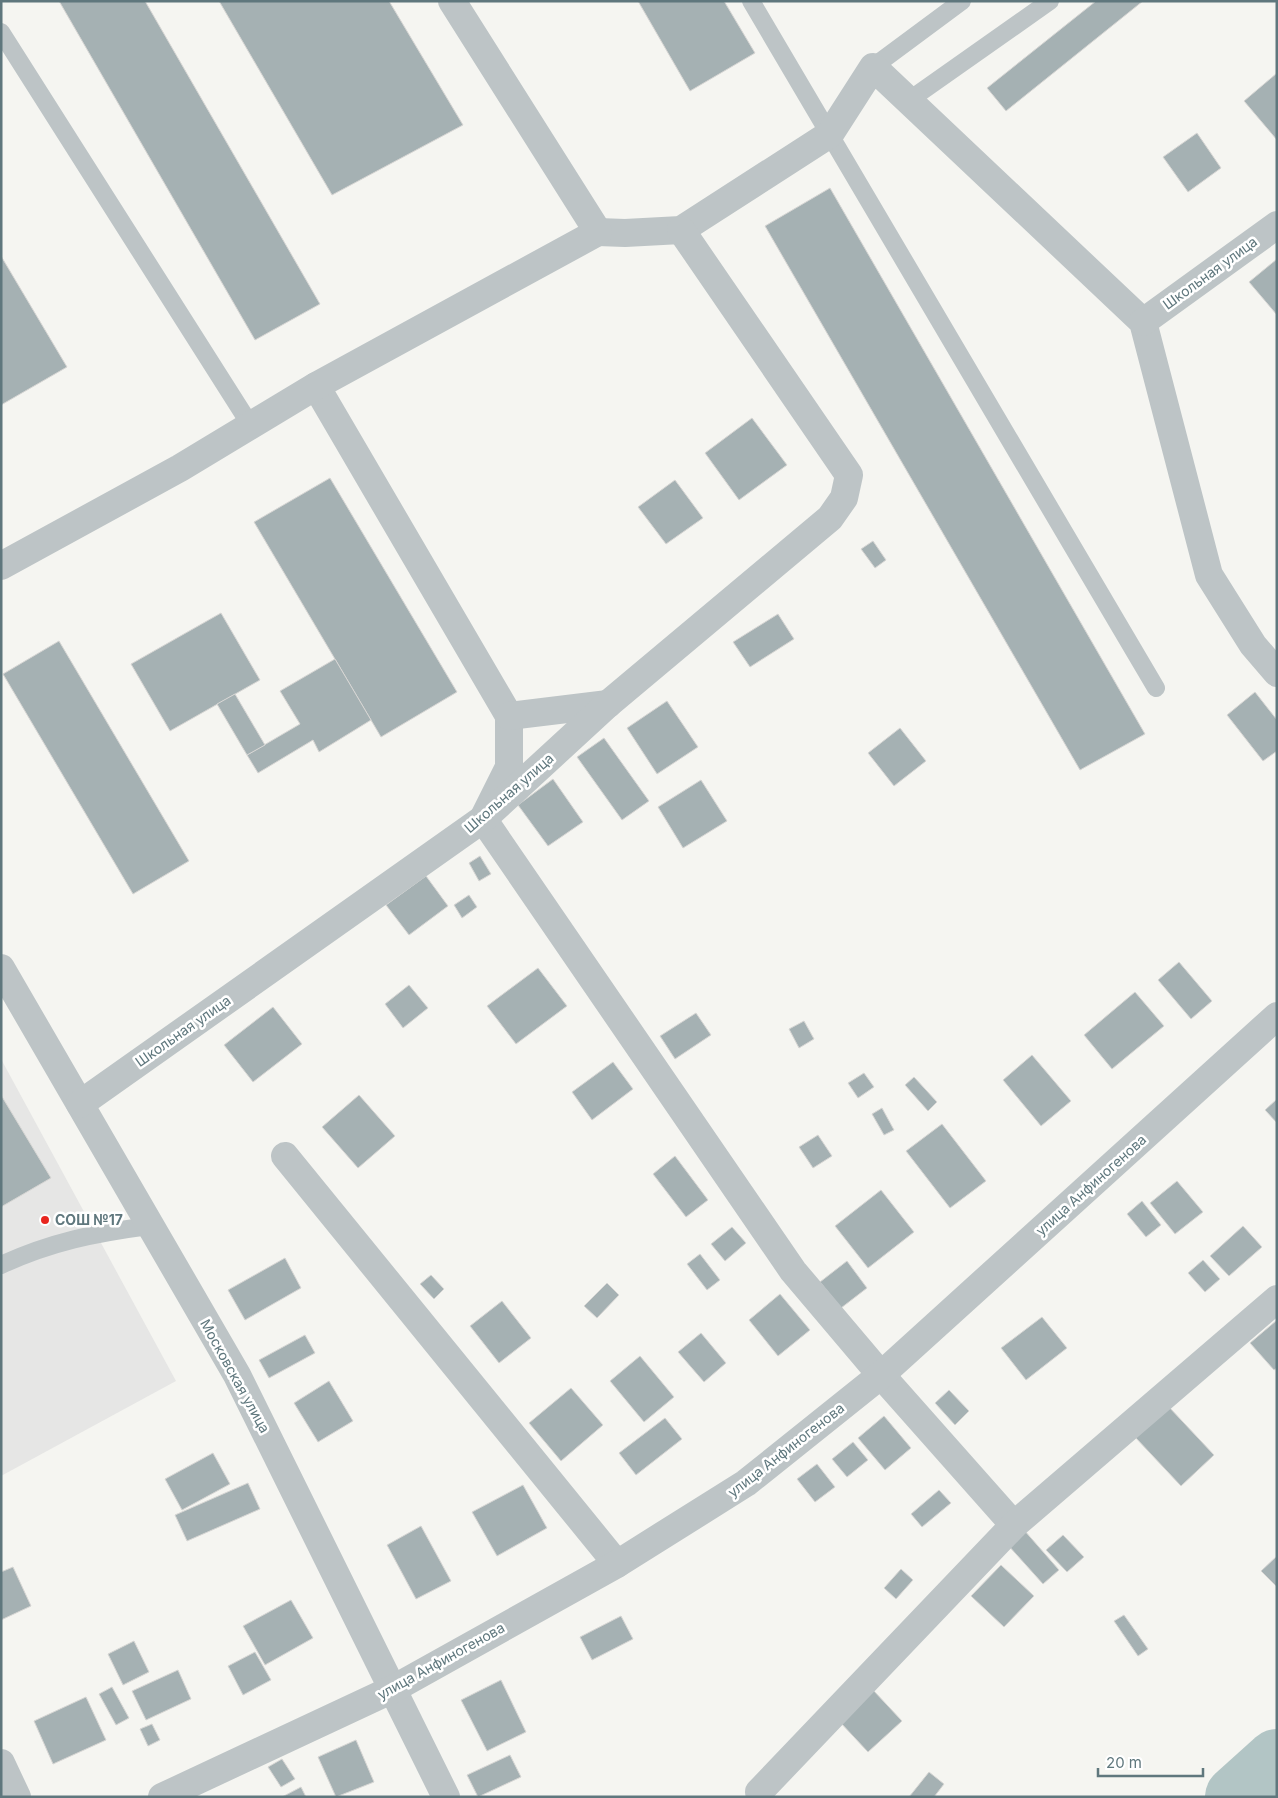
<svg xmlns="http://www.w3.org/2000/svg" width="1278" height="1798" viewBox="0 0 1278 1798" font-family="Inter,sans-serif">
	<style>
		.built { fill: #e6e6e5 }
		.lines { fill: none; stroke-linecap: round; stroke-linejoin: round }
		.river { stroke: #b2c5c5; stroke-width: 64 }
		.building { fill: #a5b1b3; stroke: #d7d6d4 }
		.lane { stroke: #bdc4c6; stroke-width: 18 }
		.street { stroke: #bdc4c6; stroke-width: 28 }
		.poi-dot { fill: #e8251e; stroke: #fff; stroke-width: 2 }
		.labels { text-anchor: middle; stroke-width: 5; stroke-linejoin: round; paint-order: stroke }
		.street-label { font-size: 14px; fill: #5f777d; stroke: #fff }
		.poi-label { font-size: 14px; font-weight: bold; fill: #5f777d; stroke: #fff; text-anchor: start }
	</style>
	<rect width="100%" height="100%" fill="#f5f5f1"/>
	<path class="built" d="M 1,1059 L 176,1381 L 1,1476 Z"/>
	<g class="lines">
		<path class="river" d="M 1237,1797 L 1277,1761"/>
	</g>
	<g class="building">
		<path d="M 59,1 L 145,1 L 320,304 L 255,340 Z"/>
		<path d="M 219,1 L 389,1 L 463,125 L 332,195 Z"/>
		<path d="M 638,1 L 724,1 L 755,53 L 690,91 Z"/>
		<path d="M 1096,1 L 1143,1 L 1006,111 L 987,88 Z"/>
		<path d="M 1277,73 L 1277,140 L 1244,101 Z"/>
		<path d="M 1197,133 L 1221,168 L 1188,192 L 1163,157 Z"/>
		<path d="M 830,188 L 1145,734 L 1080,770 L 765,226 Z"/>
		<path d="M 1,256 L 67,367 L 1,405 Z"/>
		<path d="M 1277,259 L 1277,315 L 1249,282 Z"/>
		<path d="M 752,418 L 787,465 L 739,500 L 705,453 Z"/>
		<path d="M 330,478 L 457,692 L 381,737 L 254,522 Z"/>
		<path d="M 675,480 L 703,518 L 666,544 L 638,507 Z"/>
		<path d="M 873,541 L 886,560 L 875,568 L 861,549 Z"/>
		<path d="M 221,613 L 260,680 L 170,731 L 131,664 Z"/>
		<path d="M 778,614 L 794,639 L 750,667 L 733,642 Z"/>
		<path d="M 59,641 L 189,861 L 133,894 L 3,674 Z"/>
		<path d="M 335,659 L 371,720 L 319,752 L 313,740 L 258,773 L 247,755 L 300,724 L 280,691 Z"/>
		<path d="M 1255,692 L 1277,720 L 1277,751 L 1263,761 L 1227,715 Z"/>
		<path d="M 235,694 L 265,745 L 247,755 L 217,704 Z"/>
		<path d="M 667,701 L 698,747 L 657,774 L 627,728 Z"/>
		<path d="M 900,728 L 926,761 L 894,786 L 868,753 Z"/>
		<path d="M 604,738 L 649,801 L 622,820 L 577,757 Z"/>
		<path d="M 553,779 L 583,822 L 548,846 L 518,805 Z"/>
		<path d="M 701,780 L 727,821 L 683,848 L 658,807 Z"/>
		<path d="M 480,856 L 491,874 L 479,881 L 469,863 Z"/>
		<path d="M 426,876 L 448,906 L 409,935 L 386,905 Z"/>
		<path d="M 469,895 L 477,907 L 462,918 L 454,905 Z"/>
		<path d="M 1179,962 L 1212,1001 L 1191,1019 L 1158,980 Z"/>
		<path d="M 538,968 L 567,1006 L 516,1044 L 487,1006 Z"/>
		<path d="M 409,985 L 428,1008 L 403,1028 L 385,1004 Z"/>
		<path d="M 1135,992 L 1164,1026 L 1112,1069 L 1084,1035 Z"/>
		<path d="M 273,1007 L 302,1044 L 253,1082 L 224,1045 Z"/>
		<path d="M 696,1013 L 711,1035 L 675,1059 L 660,1036 Z"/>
		<path d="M 804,1021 L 814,1039 L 799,1048 L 789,1029 Z"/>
		<path d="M 1032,1055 L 1071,1101 L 1041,1126 L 1003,1080 Z"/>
		<path d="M 613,1062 L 633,1089 L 592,1120 L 572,1092 Z"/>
		<path d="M 864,1073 L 874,1087 L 858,1098 L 848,1083 Z"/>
		<path d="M 914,1077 L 937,1102 L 928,1111 L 905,1085 Z"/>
		<path d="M 1,1095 L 51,1178 L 1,1207 Z"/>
		<path d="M 359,1095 L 395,1136 L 358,1168 L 322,1127 Z"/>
		<path d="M 1277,1099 L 1277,1123 L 1265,1110 Z"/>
		<path d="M 882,1108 L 894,1130 L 884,1135 L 872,1114 Z"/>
		<path d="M 942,1124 L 986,1181 L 950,1208 L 906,1151 Z"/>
		<path d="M 818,1135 L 832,1156 L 813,1168 L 799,1147 Z"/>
		<path d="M 675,1156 L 708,1200 L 686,1217 L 653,1174 Z"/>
		<path d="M 1177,1181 L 1203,1212 L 1175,1234 L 1150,1203 Z"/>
		<path d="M 881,1190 L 914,1232 L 868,1268 L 835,1226 Z"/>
		<path d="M 1142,1201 L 1161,1225 L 1146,1237 L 1127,1214 Z"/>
		<path d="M 1243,1226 L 1262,1247 L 1229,1276 L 1210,1256 Z"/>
		<path d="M 732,1227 L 746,1243 L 725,1261 L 711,1244 Z"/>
		<path d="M 700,1254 L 720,1280 L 707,1290 L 687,1264 Z"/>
		<path d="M 285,1258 L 301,1288 L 245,1320 L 228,1290 Z"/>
		<path d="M 1203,1260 L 1220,1279 L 1205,1292 L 1188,1273 Z"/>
		<path d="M 847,1261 L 867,1288 L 841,1308 L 820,1282 Z"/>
		<path d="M 431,1275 L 444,1289 L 434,1299 L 420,1284 Z"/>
		<path d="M 607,1283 L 619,1295 L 597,1318 L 584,1306 Z"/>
		<path d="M 780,1294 L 810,1330 L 778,1356 L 749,1320 Z"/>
		<path d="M 502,1301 L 531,1338 L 499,1363 L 470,1326 Z"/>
		<path d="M 1042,1317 L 1067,1348 L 1026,1380 L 1001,1348 Z"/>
		<path d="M 1277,1320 L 1277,1368 L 1274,1370 L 1250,1343 Z"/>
		<path d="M 701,1333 L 726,1363 L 704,1382 L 678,1352 Z"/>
		<path d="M 305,1335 L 315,1353 L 269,1378 L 259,1360 Z"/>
		<path d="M 640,1356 L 674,1397 L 644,1422 L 610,1381 Z"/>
		<path d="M 329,1381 L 353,1421 L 318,1442 L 294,1403 Z"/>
		<path d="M 571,1388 L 603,1425 L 561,1461 L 529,1423 Z"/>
		<path d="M 949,1390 L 969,1411 L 955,1425 L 935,1403 Z"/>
		<path d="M 1168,1406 L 1214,1455 L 1181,1486 L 1135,1437 Z"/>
		<path d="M 884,1416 L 911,1448 L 885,1470 L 858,1438 Z"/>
		<path d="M 665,1418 L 682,1439 L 636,1475 L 619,1453 Z"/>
		<path d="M 853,1442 L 868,1460 L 847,1477 L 832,1459 Z"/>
		<path d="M 213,1453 L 230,1484 L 182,1510 L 165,1479 Z"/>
		<path d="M 817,1464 L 835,1487 L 815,1502 L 797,1479 Z"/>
		<path d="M 248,1483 L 260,1509 L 187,1541 L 175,1515 Z"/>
		<path d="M 523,1485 L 547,1528 L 497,1556 L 472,1512 Z"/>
		<path d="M 939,1490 L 951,1503 L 922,1527 L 911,1514 Z"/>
		<path d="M 421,1526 L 451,1581 L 416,1599 L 387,1545 Z"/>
		<path d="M 1024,1530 L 1059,1570 L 1043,1584 L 1007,1544 Z"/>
		<path d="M 1063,1535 L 1084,1557 L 1067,1572 L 1046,1550 Z"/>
		<path d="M 1277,1556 L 1277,1587 L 1261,1571 Z"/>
		<path d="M 1001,1565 L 1034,1596 L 1004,1627 L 971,1596 Z"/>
		<path d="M 13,1567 L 31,1606 L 1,1620 L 1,1572 Z"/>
		<path d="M 901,1569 L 913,1580 L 896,1599 L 884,1588 Z"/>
		<path d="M 291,1600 L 313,1638 L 265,1665 L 243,1626 Z"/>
		<path d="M 1124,1615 L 1148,1649 L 1138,1656 L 1114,1621 Z"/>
		<path d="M 621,1616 L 633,1639 L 592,1660 L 580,1637 Z"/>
		<path d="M 134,1641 L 149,1672 L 123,1685 L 108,1654 Z"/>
		<path d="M 255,1652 L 271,1680 L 243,1695 L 228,1666 Z"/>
		<path d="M 178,1670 L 191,1699 L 146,1720 L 132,1691 Z"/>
		<path d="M 501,1680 L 526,1732 L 487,1751 L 461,1700 Z"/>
		<path d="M 112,1687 L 129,1718 L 116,1725 L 99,1694 Z"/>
		<path d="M 873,1690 L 902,1721 L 868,1752 L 839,1721 Z"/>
		<path d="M 86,1697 L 106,1740 L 53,1764 L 34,1721 Z"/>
		<path d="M 152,1724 L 160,1740 L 148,1746 L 140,1729 Z"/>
		<path d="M 356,1740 L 374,1782 L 336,1797 L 318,1757 Z"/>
		<path d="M 510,1755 L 521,1777 L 478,1797 L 467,1775 Z"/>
		<path d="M 282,1759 L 295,1779 L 281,1787 L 268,1767 Z"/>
		<path d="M 929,1772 L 944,1784 L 934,1797 L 909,1797 Z"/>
		<path d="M 301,1787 L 306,1797 L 282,1797 Z"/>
	</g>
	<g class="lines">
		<g class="lane">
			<path d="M 751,1 L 1156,688"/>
			<path d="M 1,32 L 251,426"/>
			<path d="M 873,67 L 962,1"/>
			<path d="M 908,101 L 1050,1"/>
			<path d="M 1,1265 C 51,1242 95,1233 149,1226"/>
		</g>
		<g class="street">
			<path d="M 598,232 L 625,233 L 681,230 L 830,134 L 873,67 L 1143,322 L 1209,575 L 1253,645 L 1277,673"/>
			<path d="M 1143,322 L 1277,225"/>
			<path d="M 316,386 L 509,716 L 509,767 L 483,819 L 793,1271 L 881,1375 L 1014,1525"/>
			<path d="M 1,566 L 180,468 L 316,386 L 598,232 L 452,1"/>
			<path d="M 509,716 L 608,704"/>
			<path d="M 1,968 L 237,1375 L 446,1797"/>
			<path d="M 80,1104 L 483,819 L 608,704 L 830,518 L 844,498 L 849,475 L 681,230"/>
			<path d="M 285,1156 L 617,1564"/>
			<path d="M 1,1763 L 17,1797"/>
			<path d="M 759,1792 L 1014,1525 L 1277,1299"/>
			<path d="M 162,1797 L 393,1689 L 617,1564 L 746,1483 L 881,1375 L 1277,1016"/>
		</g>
	</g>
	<circle class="poi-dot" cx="45" cy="1220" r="5"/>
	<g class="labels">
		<g class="street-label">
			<text transform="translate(1210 273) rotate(-36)" y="5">Школьная улица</text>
			<text transform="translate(509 793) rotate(-41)" y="5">Школьная улица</text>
			<text transform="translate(183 1031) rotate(-35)" y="5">Школьная улица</text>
			<text transform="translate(1091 1185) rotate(-42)" y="5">улица Анфиногенова</text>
			<text transform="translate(235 1376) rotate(61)" y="5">Московская улица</text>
			<text transform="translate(786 1450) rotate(-38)" y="5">улица Анфиногенова</text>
			<text transform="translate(441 1661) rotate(-29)" y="5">улица Анфиногенова</text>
		</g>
		<g class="poi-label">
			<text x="55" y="1225">СОШ №17</text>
		</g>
	</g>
	<rect width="1278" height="1798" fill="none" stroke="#5f777d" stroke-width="5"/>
	<path d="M1098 1768v8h105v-8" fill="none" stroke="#5f777d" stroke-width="2.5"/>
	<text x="1106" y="1768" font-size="15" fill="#5f777d" stroke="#ffffff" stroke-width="4" paint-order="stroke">20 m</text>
</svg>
